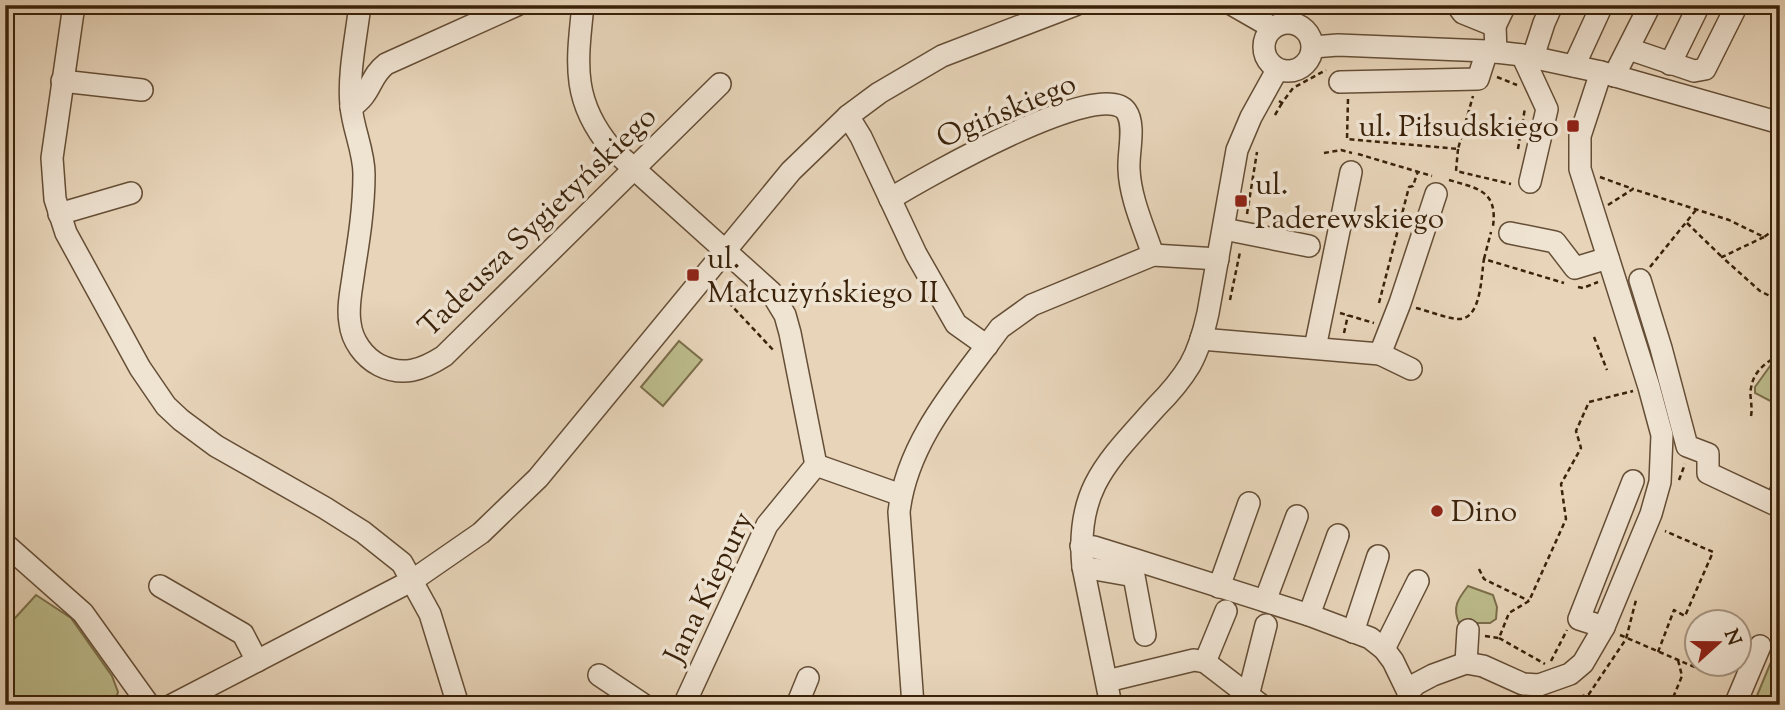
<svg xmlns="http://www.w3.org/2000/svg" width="1785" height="710" viewBox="0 0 1785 710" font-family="'Sorts Mill Goudy',serif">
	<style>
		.green { fill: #bcbb8b; stroke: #7b6e4a; stroke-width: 2 }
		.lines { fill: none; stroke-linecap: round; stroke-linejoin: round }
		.minor-casing { stroke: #654e36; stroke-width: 24 }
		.path { stroke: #3a220a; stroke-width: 2.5; stroke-dasharray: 5 3.5; stroke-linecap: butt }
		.minor { stroke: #efe3d2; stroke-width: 21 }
		.poi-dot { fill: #8f2418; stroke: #efe3d2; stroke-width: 2.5 }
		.labels { text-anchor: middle; stroke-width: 7; stroke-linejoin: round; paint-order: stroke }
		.street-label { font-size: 30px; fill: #3a220a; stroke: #efe3d2 }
		.poi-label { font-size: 30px; fill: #3a220a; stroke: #efe3d2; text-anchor: start }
	</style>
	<rect width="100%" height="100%" fill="#e7d4b9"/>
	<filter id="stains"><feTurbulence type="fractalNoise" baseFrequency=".00286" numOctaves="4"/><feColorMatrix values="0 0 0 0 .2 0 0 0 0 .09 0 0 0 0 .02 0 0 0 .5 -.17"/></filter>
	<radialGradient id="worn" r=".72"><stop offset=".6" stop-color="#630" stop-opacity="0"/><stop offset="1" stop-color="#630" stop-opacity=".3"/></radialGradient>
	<g class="green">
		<path d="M 679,341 L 702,360 L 663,406 L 641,387 Z"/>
		<path d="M 1773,362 L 1780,369 L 1780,406 L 1755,393 L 1755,387 Z"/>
		<path d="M 1468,586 L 1493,595 L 1497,607 L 1496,619 L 1490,623 L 1459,623 C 1452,607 1458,599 1468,586 Z"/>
		<path d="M 36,595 L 71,618 L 112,676 L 118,692 L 114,705 L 5,705 L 5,629 Z"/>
		<path d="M 1779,635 L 1780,675 L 1767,703 L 1756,698 L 1776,650 L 1767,644 L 1769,640 L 1778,638 Z"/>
	</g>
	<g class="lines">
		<g class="minor-casing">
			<g id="minor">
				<path d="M 74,5 L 52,158 L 55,199 L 66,233 L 140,368 L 166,406 L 181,420 L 216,446 L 325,508 L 363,532 L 402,563 L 430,614 L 458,705"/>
				<path d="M 360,5 C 356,38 348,74 351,106 C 353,129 364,151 364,174 C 364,207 359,239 354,270 C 352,287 347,306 350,323 C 352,341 364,357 379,365 C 403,377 422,370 444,356 L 720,84"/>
				<path d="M 583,5 C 577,63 571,100 611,148 L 771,292 L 785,315 L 790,333 L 816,465"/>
				<path d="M 1233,5 L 1273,28"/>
				<path d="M 1457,5 L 1463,13 L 1495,26"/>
				<circle cx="1288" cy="47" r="24"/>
				<path d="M 1313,47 L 1338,45 L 1487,51 L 1522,55 L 1601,72 L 1780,123"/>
				<path d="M 1629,49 L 1694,71 L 1705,69 L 1737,5"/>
				<path d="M 1496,52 L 1495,26 L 1505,5"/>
				<path d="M 1522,55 L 1547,109 L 1530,182"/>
				<path d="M 1533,57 L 1544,23 L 1552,5"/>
				<path d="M 1670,64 L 1699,5"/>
				<path d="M 1574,66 L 1602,5"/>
				<path d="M 1614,76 L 1650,5"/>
				<path d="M 62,81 L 142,90"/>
				<path d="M 1340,82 L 1478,79 L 1487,51"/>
				<path d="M 351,107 C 372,94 369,77 386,64 L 517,5"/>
				<path d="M 848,116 L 861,137 L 916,254 L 956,324 L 987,346"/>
				<path d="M 890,199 C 921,180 1101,76 1126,111 C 1136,125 1128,152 1129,169 C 1130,198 1144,228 1153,255"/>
				<path d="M 59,214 L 131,193"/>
				<path d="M 1224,229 L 1309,246"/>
				<path d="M 1510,233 L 1555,242 L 1575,268 L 1608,258"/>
				<path d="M 1640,280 L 1661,348 L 1687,446 L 1708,454 L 1708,473 L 1776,505 L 1780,493"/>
				<path d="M 1201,339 L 1380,354 L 1400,303 L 1436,194"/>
				<path d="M 1315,348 L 1351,172"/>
				<path d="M 1380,354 L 1411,369"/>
				<path d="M 816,465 L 901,495"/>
				<path d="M 5,544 L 83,613 L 149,705"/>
				<path d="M 1081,546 L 1094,547 L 1136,560 L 1309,615 L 1370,638 L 1384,649 L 1393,661 L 1408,692"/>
				<path d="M 1083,567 L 1134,576 L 1145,635"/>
				<path d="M 160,586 L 243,634 L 257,661"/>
				<path d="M 1219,587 L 1249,503"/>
				<path d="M 1265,601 L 1297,516"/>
				<path d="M 1309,615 L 1338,535"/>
				<path d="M 1604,627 L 1579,619 L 1633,481"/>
				<path d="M 1353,632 L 1378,556"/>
				<path d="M 1384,649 L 1418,581"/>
				<path d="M 1205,662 L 1226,611"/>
				<path d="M 1466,663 L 1468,630"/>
				<path d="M 599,675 L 644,705"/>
				<path d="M 1107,681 L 1194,660 L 1205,662 L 1261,705"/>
				<path d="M 1248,696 L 1266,625"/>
				<path d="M 172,705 L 413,580 L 481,533 L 538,478 L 791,171 L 848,116 L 879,93 L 942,56 L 1075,5"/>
				<path d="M 684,705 L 767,525 L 816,465"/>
				<path d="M 797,705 L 808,678"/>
				<path d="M 913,705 L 899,512 C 907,441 959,384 1000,328 L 1032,305 L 1153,255 L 1218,259"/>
				<path d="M 1111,705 L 1083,567 C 1075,489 1108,461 1156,407 C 1169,394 1181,380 1190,365 C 1199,349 1204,331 1208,313 L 1237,150 L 1251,117 L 1277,70"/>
				<path d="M 1412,705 L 1408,692 L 1416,684 L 1433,675 L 1466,663 L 1483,666 L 1523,684 L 1539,685 L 1570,674 L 1583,663 L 1604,627 L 1651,514 L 1660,482 L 1662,435 L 1649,387 L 1580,169 L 1580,136 L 1601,72"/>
				<path d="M 1735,705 L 1760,646"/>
			</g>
		</g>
		<g class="path">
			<path d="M 1497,77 L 1517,85"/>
			<path d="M 1348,99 L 1347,139 L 1458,149 L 1473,96"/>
			<path d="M 1279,101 L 1282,103 L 1293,88 L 1326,70"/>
			<path d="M 1275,115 L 1282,103"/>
			<path d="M 1458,149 L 1456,171 L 1511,184"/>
			<path d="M 1518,149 L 1525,108"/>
			<path d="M 1324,153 L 1341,150 L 1352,153"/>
			<path d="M 1358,154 L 1432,176"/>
			<path d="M 1600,177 L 1633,189"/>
			<path d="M 1449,180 C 1476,188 1498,190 1493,226"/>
			<path d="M 1608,205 L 1633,189 L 1729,220 L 1764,237 L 1771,232"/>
			<path d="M 1247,214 L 1257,152"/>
			<path d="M 1687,223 L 1722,257"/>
			<path d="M 1764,237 L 1722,257 L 1760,291 L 1780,301"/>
			<path d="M 1484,259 L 1491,232"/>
			<path d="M 1650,267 L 1696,210"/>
			<path d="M 1578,287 L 1583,288 L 1598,282"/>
			<path d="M 717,290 L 775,352"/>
			<path d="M 1230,300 L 1240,252"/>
			<path d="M 1379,303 L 1409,187 L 1413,186 L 1418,171"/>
			<path d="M 1416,308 C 1429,311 1445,318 1458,319 C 1482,320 1481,275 1484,259 L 1564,283"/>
			<path d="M 1340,313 L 1374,323"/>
			<path d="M 1344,333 L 1348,315"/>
			<path d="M 1594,337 L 1607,370"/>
			<path d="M 1751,416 C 1753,406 1749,396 1751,388 C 1754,370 1766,363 1780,354"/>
			<path d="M 1679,480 L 1685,464"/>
			<path d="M 1776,532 L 1780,533"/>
			<path d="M 1479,569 L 1484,579 L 1529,601"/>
			<path d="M 1620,635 L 1713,675 L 1720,664"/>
			<path d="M 1485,636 L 1499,638 L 1509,613 L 1529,601 L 1566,519 L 1561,484 L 1581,448 L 1576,431 L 1589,402 L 1633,391"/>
			<path d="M 1499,638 L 1545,664"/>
			<path d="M 1658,652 L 1674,610 L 1685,616 L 1713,552 L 1665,531"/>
			<path d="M 1551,661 L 1567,630"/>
			<path d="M 1756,700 L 1766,705"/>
			<path d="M 1547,703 L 1559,704 L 1589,694 L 1626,639 L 1636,600"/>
			<path d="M 85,705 L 93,699 L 112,705"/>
			<path d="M 1503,705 L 1506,698 L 1509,698"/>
			<path d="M 1670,705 L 1682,676 L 1678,660"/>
		</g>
		<use href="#minor" class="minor"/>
	</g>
	<g class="poi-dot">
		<rect x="1566" y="119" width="14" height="14" rx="3.5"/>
		<rect x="1234" y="194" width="14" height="14" rx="3.5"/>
		<rect x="686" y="268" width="14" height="14" rx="3.5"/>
		<circle cx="1437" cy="511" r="7"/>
	</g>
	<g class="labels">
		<g class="street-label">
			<text transform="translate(1006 110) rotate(-23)" y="10">Ogińskiego</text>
			<text transform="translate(537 221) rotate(-44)" y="10">Tadeusza Sygietyńskiego</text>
			<text transform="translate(708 587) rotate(-64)" y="10">Jana Kiepury</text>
		</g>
		<g class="poi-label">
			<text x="1559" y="136" text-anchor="end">ul. Piłsudskiego</text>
			<text x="1255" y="194">ul.<tspan x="1255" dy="34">Paderewskiego</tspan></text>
			<text x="707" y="268">ul.<tspan x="707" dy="34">Małcużyńskiego II</tspan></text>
			<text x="1451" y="521">Dino</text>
		</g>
	</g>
	<rect width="1785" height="710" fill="none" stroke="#e7d4b9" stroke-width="28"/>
	<rect x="7" y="7" width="1771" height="696" fill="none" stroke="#3a220a" stroke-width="3.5"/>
	<rect x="14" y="14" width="1757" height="682" fill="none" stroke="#3a220a" stroke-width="2"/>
	<g transform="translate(1718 643) rotate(69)"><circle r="33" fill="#efe3d2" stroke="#a79682" stroke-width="2"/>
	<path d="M0-5L12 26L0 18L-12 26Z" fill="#8f2418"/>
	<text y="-10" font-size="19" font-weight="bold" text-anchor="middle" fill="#3a220a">N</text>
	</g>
	<rect width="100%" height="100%" filter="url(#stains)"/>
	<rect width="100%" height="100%" fill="url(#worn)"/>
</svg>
